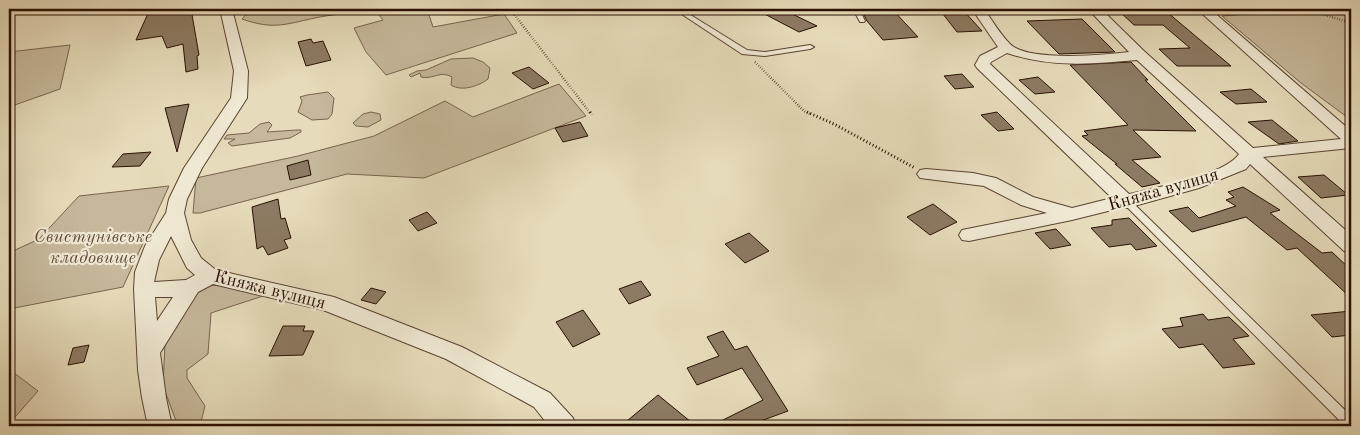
<svg xmlns="http://www.w3.org/2000/svg" width="1360" height="435" viewBox="0 0 1360 435" font-family="'Old Standard TT',serif">
	<style>
		.green { fill: #c6b89b; stroke: #78644e }
		.building { fill: #8c7a62; stroke: #2a1002 }
		.lines { fill: none; stroke-linecap: round; stroke-linejoin: round }
		.lane-casing { stroke: #594330; stroke-width: 2 }
		.street-casing { stroke: #594330; stroke-width: 2 }
		.path-far1 { stroke: #2a1002; stroke-width: 2.5; stroke-dasharray: 0.5 2; stroke-linecap: butt }
		.path { stroke: #2a1002; stroke-width: 3; stroke-dasharray: 1 2.5; stroke-linecap: butt }
		.lane { fill: #efe8d2; fill-rule: evenodd }
		.street { fill: #efe8d2; fill-rule: evenodd }
		.labels { text-anchor: middle; stroke-width: 4.5; stroke-linejoin: round; paint-order: stroke }
		.street-label { font-size: 18px; fill: #2a1002; stroke: #efe8d2 }
		.park-label { font-size: 18px; font-style: italic; fill: #614b38; stroke: #efe8d2 }
	</style>
	<rect width="100%" height="100%" fill="#e6dbba"/>
	<filter id="stains"><feTurbulence type="fractalNoise" baseFrequency=".004" numOctaves="4"/><feColorMatrix values="0 0 0 0 .2 0 0 0 0 .09 0 0 0 0 .02 0 0 0 .5 -.17"/></filter>
	<radialGradient id="worn" r=".72"><stop offset=".6" stop-color="#630" stop-opacity="0"/><stop offset="1" stop-color="#630" stop-opacity=".3"/></radialGradient>
	<g class="green">
		<path d="M 231,9 L 363,9 C 348,14 335,14 320,17 C 288,23 276,31 242,19 L 249,11 L 232,11 Z"/>
		<path d="M 374,9 L 409,9 L 405,14 L 427,9 L 433,27 L 504,14 L 517,33 L 386,75 L 366,52 L 354,28 L 383,20 Z"/>
		<path d="M 1285,9 L 1351,9 L 1351,120 L 1301,83 L 1222,16 L 1273,12 Z"/>
		<path d="M 70,45 L 60,89 L 9,107 L 9,52 Z"/>
		<path d="M 473,58 L 483,62 L 490,68 L 488,79 C 479,86 462,92 451,85 L 452,77 C 440,70 433,80 421,77 L 420,73 L 411,77 L 409,75 L 417,71 L 426,70 L 451,59 Z"/>
		<path d="M 559,84 L 586,116 L 424,178 L 347,174 L 200,213 L 193,213 L 196,178 L 298,156 L 374,136 L 445,101 L 473,117 Z"/>
		<path d="M 328,92 L 334,98 L 332,114 L 328,119 L 312,120 L 298,112 L 302,101 L 300,97 L 307,95 Z"/>
		<path d="M 371,112 L 380,114 L 381,120 L 368,127 L 356,126 L 353,123 L 363,114 Z"/>
		<path d="M 269,122 L 272,125 L 267,132 L 297,130 L 301,130 L 301,132 L 290,138 L 232,146 L 228,143 L 235,139 L 224,139 L 227,135 L 249,133 L 260,124 Z"/>
		<path d="M 169,186 L 123,287 L 9,309 L 9,258 L 13,251 L 39,239 L 79,196 Z"/>
		<path d="M 206,285 L 246,287 L 266,295 L 211,313 L 208,354 L 187,370 L 187,378 L 205,406 L 200,426 L 178,426 L 163,386 L 165,343 L 195,291 Z"/>
		<path d="M 9,369 L 38,391 L 9,424 Z"/>
	</g>
	<g class="building">
		<path d="M 150,9 L 191,9 L 199,55 L 197,56 L 198,69 L 186,72 L 183,44 L 167,48 L 162,36 L 136,40 Z"/>
		<path d="M 755,9 L 782,9 L 817,26 L 799,32 Z"/>
		<path d="M 861,9 L 892,9 L 918,37 L 883,40 L 867,21 Z"/>
		<path d="M 939,9 L 962,9 L 982,31 L 957,32 Z"/>
		<path d="M 1120,12 L 1167,12 L 1231,66 L 1177,66 L 1159,49 L 1190,48 L 1163,25 L 1134,25 Z"/>
		<path d="M 1082,19 L 1115,52 L 1059,54 L 1027,21 Z"/>
		<path d="M 311,39 L 313,43 L 323,41 L 331,60 L 306,66 L 298,42 Z"/>
		<path d="M 1131,62 L 1148,80 L 1145,80 L 1196,131 L 1133,130 L 1161,157 L 1132,160 L 1160,183 L 1142,187 L 1115,164 L 1117,164 L 1082,136 L 1088,135 L 1084,131 L 1128,125 L 1070,65 Z"/>
		<path d="M 529,67 L 549,83 L 533,89 L 512,73 Z"/>
		<path d="M 962,74 L 974,87 L 955,89 L 944,76 Z"/>
		<path d="M 1038,77 L 1055,92 L 1035,94 L 1019,80 Z"/>
		<path d="M 1251,89 L 1267,102 L 1236,104 L 1220,92 Z"/>
		<path d="M 189,104 L 177,152 L 165,108 Z"/>
		<path d="M 997,112 L 1014,129 L 998,131 L 981,115 Z"/>
		<path d="M 1272,120 L 1298,141 L 1279,144 L 1248,122 Z"/>
		<path d="M 580,122 L 588,136 L 563,142 L 555,128 Z"/>
		<path d="M 151,152 L 140,166 L 112,167 L 123,154 Z"/>
		<path d="M 308,160 L 311,175 L 290,180 L 287,166 Z"/>
		<path d="M 1324,175 L 1348,195 L 1321,198 L 1298,177 Z"/>
		<path d="M 1243,187 L 1280,210 L 1270,213 L 1322,253 L 1332,252 L 1351,270 L 1351,298 L 1297,248 L 1287,250 L 1246,217 L 1192,232 L 1169,211 L 1188,207 L 1199,218 L 1236,206 L 1226,200 L 1234,197 L 1228,192 Z"/>
		<path d="M 278,199 L 281,219 L 285,218 L 291,238 L 284,240 L 288,248 L 268,255 L 263,246 L 257,249 L 252,207 Z"/>
		<path d="M 933,204 L 957,222 L 930,235 L 907,217 Z"/>
		<path d="M 427,212 L 437,223 L 418,231 L 409,220 Z"/>
		<path d="M 1129,218 L 1157,246 L 1136,250 L 1131,244 L 1109,247 L 1091,228 L 1112,225 L 1112,220 Z"/>
		<path d="M 1056,229 L 1071,245 L 1050,249 L 1035,233 Z"/>
		<path d="M 749,233 L 769,251 L 745,263 L 725,244 Z"/>
		<path d="M 641,281 L 651,295 L 629,304 L 619,289 Z"/>
		<path d="M 371,288 L 386,292 L 376,304 L 361,300 Z"/>
		<path d="M 583,310 L 600,334 L 573,347 L 556,322 Z"/>
		<path d="M 1351,311 L 1351,335 L 1332,337 L 1311,315 Z"/>
		<path d="M 1203,314 L 1208,320 L 1229,317 L 1249,336 L 1233,339 L 1255,364 L 1223,368 L 1203,344 L 1179,348 L 1162,329 L 1183,326 L 1180,318 Z"/>
		<path d="M 283,326 L 305,326 L 303,331 L 314,331 L 303,355 L 269,356 Z"/>
		<path d="M 723,331 L 735,350 L 747,346 L 788,411 L 758,422 L 761,426 L 711,426 L 763,400 L 742,368 L 697,385 L 687,368 L 719,356 L 707,337 Z"/>
		<path d="M 89,345 L 84,362 L 68,365 L 73,348 Z"/>
		<path d="M 658,395 L 696,426 L 621,426 Z"/>
	</g>
	<g class="lines">
		<g class="lane-casing">
			<g id="lane">
				<path d="M 674,9 L 681,9 L 747,50 L 765,52 L 810,45 L 814,47 L 810,49 L 765,56 L 742,54 Z"/>
				<path d="M 853,9 L 859,9 L 865,21 L 864,22 L 860,22 Z"/>
				<path d="M 1127,199 L 1130,200 L 1351,416 L 1351,426 L 1345,426 L 1124,204 L 1122,202 L 1124,200 Z"/>
			</g>
		</g>
		<g class="street-casing">
			<g id="street">
				<path d="M 220,9 L 232,9 L 248,71 L 247,98 L 202,168 L 187,199 L 184,213 L 191,240 L 201,258 L 216,270 L 334,297 L 462,347 L 550,393 L 573,418 L 576,426 L 549,426 L 534,407 L 446,359 L 323,310 L 213,284 L 198,292 L 160,353 L 166,398 L 172,426 L 148,426 L 142,398 L 138,370 L 134,289 L 135,272 L 145,246 L 166,213 L 169,199 L 184,168 L 231,98 L 234,71 ZM 171,236 L 187,268 L 195,275 L 186,280 L 154,282 L 159,260 ZM 155,297 L 173,297 L 157,321 Z"/>
				<path d="M 972,9 L 984,9 C 992,20 1000,34 1010,44 C 1028,62 1104,55 1129,52 L 1088,9 L 1101,9 L 1145,52 L 1253,148 L 1341,139 L 1197,9 L 1210,9 L 1351,131 L 1351,148 L 1263,157 L 1351,235 L 1351,253 L 1344,251 L 1250,164 L 1246,169 L 1199,188 L 1127,208 L 1124,207 L 1072,220 L 969,241 L 962,240 L 959,235 L 962,230 L 1047,213 L 1021,205 L 984,186 L 920,178 L 917,174 L 920,170 L 926,169 L 973,173 L 996,178 L 1033,197 L 1072,208 L 1112,198 L 977,68 L 975,65 L 980,56 L 998,47 ZM 1007,53 C 1051,68 1092,64 1137,60 L 1239,154 C 1225,175 1155,188 1129,194 L 990,64 L 991,62 Z"/>
			</g>
		</g>
		<g class="path-far1">
			<path d="M 510,9 L 591,114"/>
			<path d="M 1306,9 L 1351,23"/>
			<path d="M 755,62 L 804,111 L 810,114"/>
		</g>
		<g class="path">
			<path d="M 590,112 L 592,115"/>
			<path d="M 807,112 L 834,124 L 915,168"/>
		</g>
		<use href="#lane" class="lane"/>
		<use href="#street" class="street"/>
	</g>
	<g class="labels">
		<g class="street-label">
			<text transform="translate(1163 189) rotate(-16)" y="6">Княжа вулиця</text>
			<text transform="translate(270 289) rotate(14)" y="6">Княжа вулиця</text>
		</g>
		<g class="park-label">
			<text x="93" y="242">Свистунівське<tspan x="93" dy="21">кладовище</tspan></text>
		</g>
	</g>
	<rect width="1360" height="435" fill="none" stroke="#e6dbba" stroke-width="30"/>
	<rect x="10" y="10" width="1340" height="415" fill="none" stroke="#2a1002" stroke-width="2.5"/>
	<rect x="15" y="15" width="1330" height="405" fill="none" stroke="#2a1002"/>
	<rect width="100%" height="100%" filter="url(#stains)"/>
	<rect width="100%" height="100%" fill="url(#worn)"/>
</svg>
